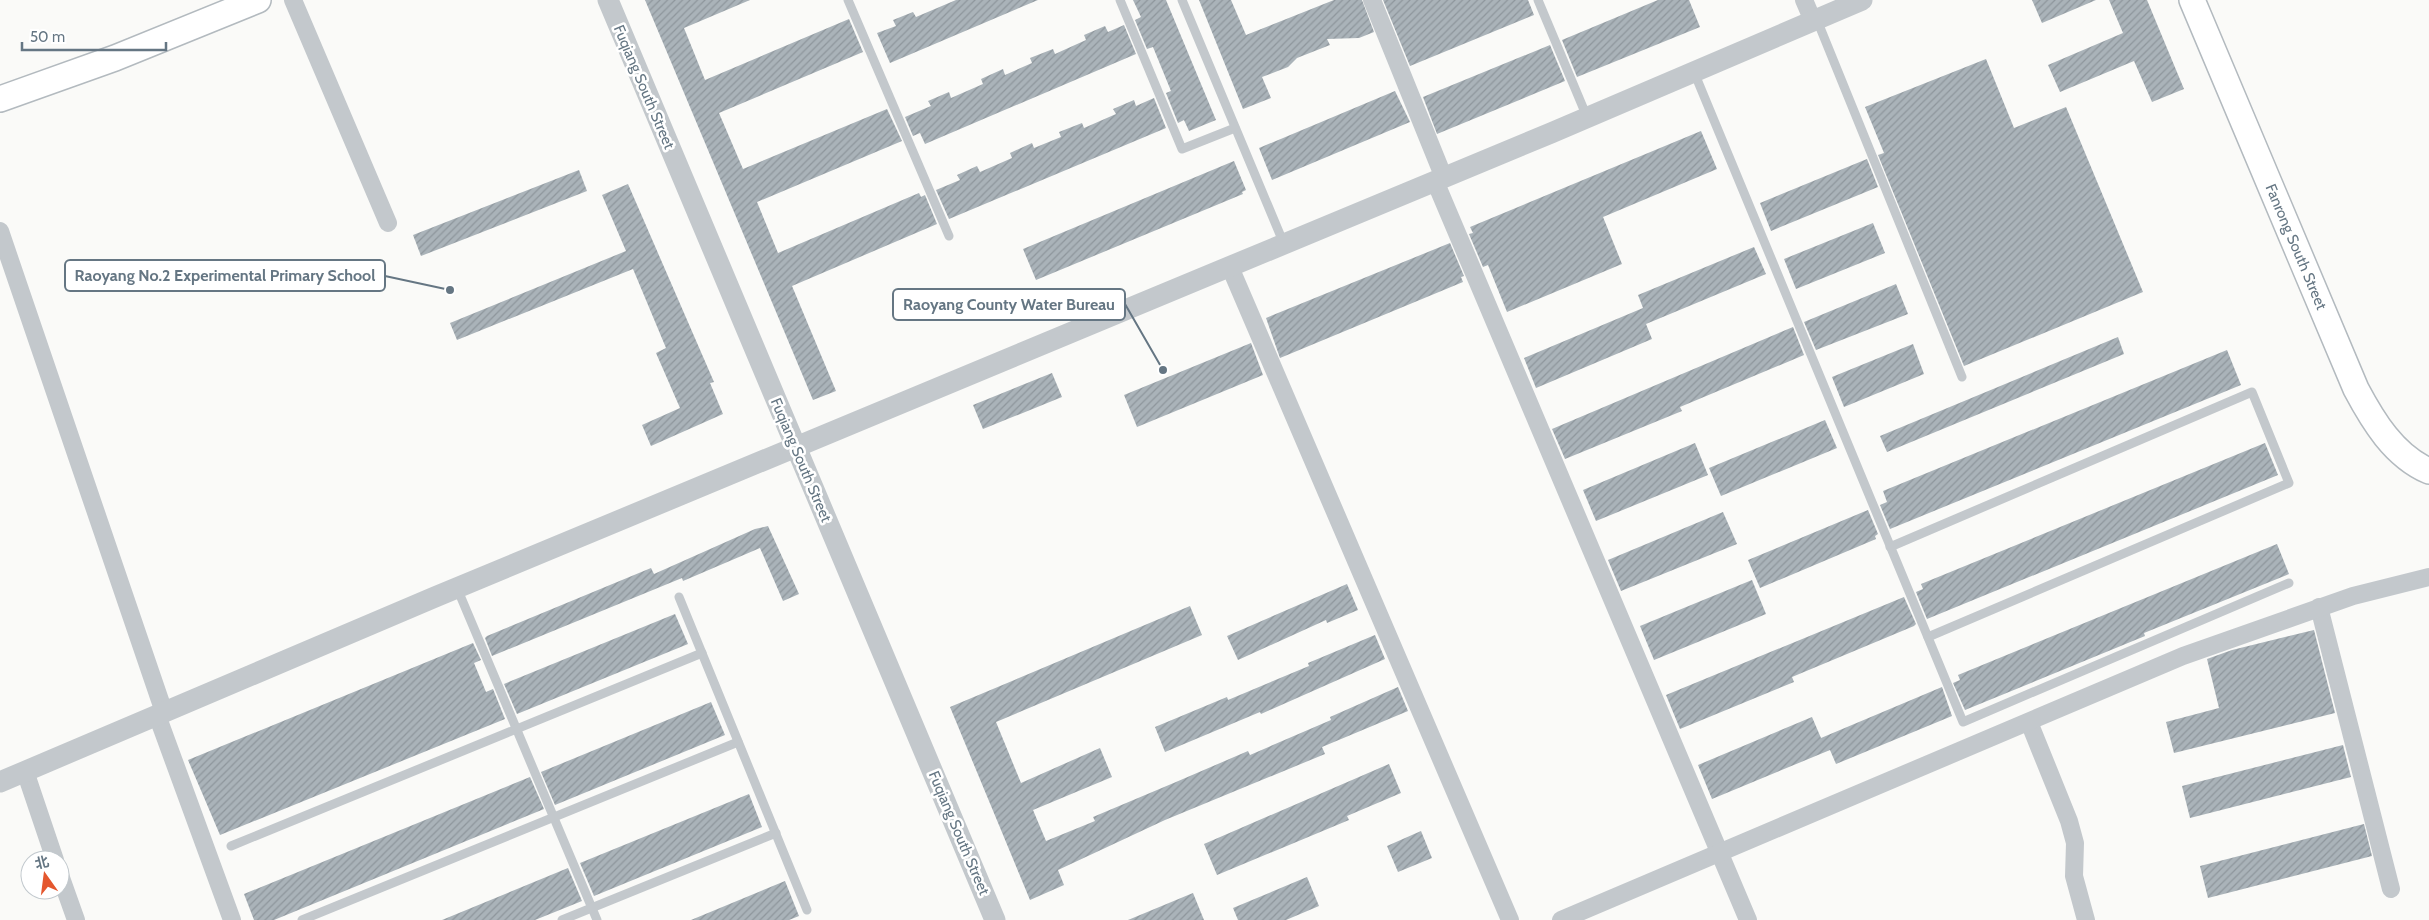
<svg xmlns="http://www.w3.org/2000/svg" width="2429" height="920" viewBox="0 0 2429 920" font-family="Cabin,'Noto Sans SC',sans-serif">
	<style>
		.building { fill: url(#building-hatch) }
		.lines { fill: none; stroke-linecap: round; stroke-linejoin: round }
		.secondary-casing { stroke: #b3babf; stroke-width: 28 }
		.service { stroke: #c3c8cc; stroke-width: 9 }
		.minor { stroke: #c3c8cc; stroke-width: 18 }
		.tertiary { stroke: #c3c8cc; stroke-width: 21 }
		.secondary { stroke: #fff; stroke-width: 25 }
		.labels { text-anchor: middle; stroke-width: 5; stroke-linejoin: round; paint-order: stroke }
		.street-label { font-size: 15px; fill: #657683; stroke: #fff }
		.leader { fill: none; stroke: #657683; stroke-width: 2 }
		.callout-dot { fill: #657683; stroke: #fff; stroke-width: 2 }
		.callout { fill: #fff; stroke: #657683; stroke-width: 2 }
		.callout-label { font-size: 16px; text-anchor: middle; font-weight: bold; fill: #657683 }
	</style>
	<defs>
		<pattern id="building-hatch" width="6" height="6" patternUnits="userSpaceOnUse" patternTransform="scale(1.25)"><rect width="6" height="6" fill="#aab3b9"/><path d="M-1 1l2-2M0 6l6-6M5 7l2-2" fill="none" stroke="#8e969c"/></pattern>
	</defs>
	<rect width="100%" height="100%" fill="#fafaf8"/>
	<g class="building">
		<path d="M 645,0 L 750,0 L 684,28 L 705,80 L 849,19 L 863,52 L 719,113 L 743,169 L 887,109 L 902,141 L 757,202 L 778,253 L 919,193 L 921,197 L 925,195 L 937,224 L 792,286 L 836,391 L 813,400 Z"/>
		<path d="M 956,0 L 1038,0 L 890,63 L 877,33 L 896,26 L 893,20 L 913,12 L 916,17 Z"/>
		<path d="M 1133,0 L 1166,0 L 1216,120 L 1189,131 L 1184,120 L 1178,123 L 1166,93 L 1171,91 L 1153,47 L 1147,49 L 1135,20 L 1141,17 Z"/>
		<path d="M 1199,0 L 1231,0 L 1246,35 L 1334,0 L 1362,0 L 1374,32 L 1359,38 L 1327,39 L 1330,45 L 1297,58 L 1288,67 L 1262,77 L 1271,98 L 1243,109 Z"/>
		<path d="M 1383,0 L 1528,0 L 1534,15 L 1410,66 Z"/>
		<path d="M 1658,0 L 1689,0 L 1700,27 L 1577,77 L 1562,40 Z"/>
		<path d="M 2032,0 L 2096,0 L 2042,23 Z"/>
		<path d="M 2109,0 L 2147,0 L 2184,89 L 2152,102 L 2134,61 L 2060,92 L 2048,65 L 2123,33 Z"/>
		<path d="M 1124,25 L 1136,54 L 925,144 L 920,133 L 913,136 L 905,117 L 931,106 L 928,101 L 949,92 L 951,98 L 983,84 L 981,79 L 1003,69 L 1005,75 L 1032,63 L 1030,58 L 1053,49 L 1055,54 L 1086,40 L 1084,35 L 1105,26 L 1108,32 Z"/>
		<path d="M 1550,45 L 1565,81 L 1437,134 L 1423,97 Z"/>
		<path d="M 1986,59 L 2014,128 L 2066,107 L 2143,292 L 1964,366 L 1878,155 L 1884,153 L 1865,107 Z"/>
		<path d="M 1395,91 L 1410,122 L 1272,180 L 1259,148 Z"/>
		<path d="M 1154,98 L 1166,128 L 949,219 L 936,190 L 960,180 L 957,175 L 977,166 L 980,172 L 1012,158 L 1010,153 L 1032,143 L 1034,148 L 1061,137 L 1059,132 L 1082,123 L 1084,128 L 1116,114 L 1113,109 L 1134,100 L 1136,106 Z"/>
		<path d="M 1701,131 L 1717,169 L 1603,217 L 1622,264 L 1507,312 L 1488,265 L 1483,267 L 1469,234 L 1473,233 L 1470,227 Z"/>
		<path d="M 1867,159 L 1878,187 L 1771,231 L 1760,203 Z"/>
		<path d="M 1234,161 L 1246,190 L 1242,192 L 1243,194 L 1036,280 L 1023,249 Z"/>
		<path d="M 579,170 L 587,191 L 421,256 L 413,235 Z"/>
		<path d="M 628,184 L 714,382 L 710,383 L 723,414 L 651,446 L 642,425 L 680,408 L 656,353 L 666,348 L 633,269 L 457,340 L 450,323 L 626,251 L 602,195 Z"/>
		<path d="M 1873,223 L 1885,253 L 1796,289 L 1784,259 Z"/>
		<path d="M 1450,243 L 1464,276 L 1461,277 L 1463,282 L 1280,358 L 1266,318 Z"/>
		<path d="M 1754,247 L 1766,274 L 1646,324 L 1652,339 L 1536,388 L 1524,358 L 1643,308 L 1638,295 Z"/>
		<path d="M 1896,284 L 1908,314 L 1816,350 L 1804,322 Z"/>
		<path d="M 1793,327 L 1804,355 L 1680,407 L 1682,411 L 1565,459 L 1552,429 Z"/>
		<path d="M 2118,337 L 2124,354 L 1887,452 L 1880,436 Z"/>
		<path d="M 1251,343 L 1263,375 L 1137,427 L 1124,395 Z"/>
		<path d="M 1913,344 L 1924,374 L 1844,407 L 1832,377 Z"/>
		<path d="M 2227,350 L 2241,385 L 1890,529 L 1880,505 L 1887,502 L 1883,491 Z"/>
		<path d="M 1052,373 L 1062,397 L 983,429 L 973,405 Z"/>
		<path d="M 1825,420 L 1837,448 L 1721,496 L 1709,468 Z"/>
		<path d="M 1695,443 L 1708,475 L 1596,521 L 1583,490 Z"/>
		<path d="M 2265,443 L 2278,475 L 1927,619 L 1916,592 L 1923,589 L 1921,584 Z"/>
		<path d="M 1868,510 L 1878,534 L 1875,536 L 1876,539 L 1760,588 L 1748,560 Z"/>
		<path d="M 1723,512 L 1737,544 L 1621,591 L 1608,560 Z"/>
		<path d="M 768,526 L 799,594 L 783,601 L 760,548 L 683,581 L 682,578 L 492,656 L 485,638 L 487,636 L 651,568 L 654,574 L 755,529 Z"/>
		<path d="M 2277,544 L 2289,574 L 2144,633 L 2145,636 L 1965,710 L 1953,683 L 1960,680 L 1958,675 Z"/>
		<path d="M 1752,580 L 1766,614 L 1654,660 L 1640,626 Z"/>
		<path d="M 1347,584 L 1358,610 L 1327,623 L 1326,620 L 1238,660 L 1227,636 Z"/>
		<path d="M 1904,597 L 1916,624 L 1914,626 L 1792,677 L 1794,682 L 1680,729 L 1666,695 Z"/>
		<path d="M 1190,606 L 1202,635 L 996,722 L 1021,783 L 1100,748 L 1112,777 L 1033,810 L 1046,841 L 1095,821 L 1093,817 L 1176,782 L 1248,751 L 1250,755 L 1331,720 L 1330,717 L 1398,687 L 1408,711 L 1322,747 L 1325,754 L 1165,820 L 1058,870 L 1064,885 L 1030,900 L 950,707 Z"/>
		<path d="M 675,614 L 688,644 L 517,714 L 504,684 Z"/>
		<path d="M 2314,630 L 2335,713 L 2174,753 L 2166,722 L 2219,708 L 2207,659 L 2232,650 Z"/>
		<path d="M 1375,635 L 1385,659 L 1261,714 L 1260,712 L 1165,752 L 1155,727 L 1227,697 L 1228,700 L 1309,666 L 1308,663 Z"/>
		<path d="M 473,643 L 481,660 L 474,663 L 486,692 L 493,689 L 505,719 L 220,835 L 188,760 Z"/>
		<path d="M 1942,687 L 1952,716 L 1836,764 L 1830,750 L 1712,799 L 1698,765 L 1812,717 L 1821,738 Z"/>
		<path d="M 711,702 L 725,735 L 555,805 L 541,772 Z"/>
		<path d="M 2343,745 L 2351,777 L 2190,818 L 2182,786 Z"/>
		<path d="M 1389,764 L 1401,793 L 1347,816 L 1349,820 L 1217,875 L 1204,844 Z"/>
		<path d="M 530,777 L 544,809 L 274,920 L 254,920 L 244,894 Z"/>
		<path d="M 749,794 L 762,827 L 594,896 L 580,863 Z"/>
		<path d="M 2364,824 L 2372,856 L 2208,898 L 2200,866 Z"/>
		<path d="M 1421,831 L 1432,858 L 1398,872 L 1387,846 Z"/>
		<path d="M 568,868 L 582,901 L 535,920 L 442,920 Z"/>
		<path d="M 1307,877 L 1319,906 L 1286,920 L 1238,920 L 1233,908 Z"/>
		<path d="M 785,881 L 799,916 L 789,920 L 691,920 Z"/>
		<path d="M 1193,893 L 1204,920 L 1128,920 Z"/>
	</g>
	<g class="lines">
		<g class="secondary-casing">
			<g id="secondary">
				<path id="s1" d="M 2192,0 L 2356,389 C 2373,421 2394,456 2429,471"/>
				<path d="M 0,99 L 115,58 L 258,0"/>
			</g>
		</g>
		<g class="service">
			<path d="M 848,0 L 949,236"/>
			<path d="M 1120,0 L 1182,149 L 1235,128"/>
			<path d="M 1182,0 L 1284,244"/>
			<path d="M 1538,0 L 1587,117"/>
			<path d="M 1817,20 L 1962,377"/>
			<path d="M 1694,72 L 1963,722 L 2289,583"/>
			<path d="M 1890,547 L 2252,392 L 2289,483 L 1928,637"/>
			<path d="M 457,588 L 597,920"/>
			<path d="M 679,597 L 807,910"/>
			<path d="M 231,846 L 702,653"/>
			<path d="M 302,920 L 738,742"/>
			<path d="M 562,920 L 776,833"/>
		</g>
		<g class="minor">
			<path d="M 293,0 L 388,223"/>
			<path d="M 1372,0 L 1444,178"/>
			<path d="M 1804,0 L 1813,21"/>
			<path d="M 1435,181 L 1748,920"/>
			<path d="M 0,231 L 164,712"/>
			<path d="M 1230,267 L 1510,920"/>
			<path d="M 2319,607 L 2391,889"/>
			<path d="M 157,715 L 232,920"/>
			<path d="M 2029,722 L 2069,821 L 2075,843 L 2074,876 L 2086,920"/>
			<path d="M 25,771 L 55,860"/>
			<path d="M 60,875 L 76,920"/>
			<path d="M 1561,920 L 2183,656 L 2353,596 L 2429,577"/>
		</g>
		<g class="tertiary">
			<path d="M 608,0 L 995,920"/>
			<path d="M 0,782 L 435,597 L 1551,133 L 1862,0"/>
		</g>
		<use href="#secondary" class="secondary"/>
	</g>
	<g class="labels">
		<g class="street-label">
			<text transform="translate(644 87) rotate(67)" y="5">Fuqiang South Street</text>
			<text dy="5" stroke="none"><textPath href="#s1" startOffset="268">Fanrong South Street</textPath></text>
			<text transform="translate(801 460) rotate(67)" y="5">Fuqiang South Street</text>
			<text transform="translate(959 833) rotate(67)" y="5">Fuqiang South Street</text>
		</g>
	</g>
	<path class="leader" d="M450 290L385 276M1163 370L1125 304"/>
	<g class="callout-dot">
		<circle cx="450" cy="290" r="5"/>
		<circle cx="1163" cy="370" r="5"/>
	</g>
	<g class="callout">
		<rect x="65" y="260" width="320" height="31" rx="5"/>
		<rect x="893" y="289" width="232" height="31" rx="5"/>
	</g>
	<g class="callout-label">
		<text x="225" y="281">Raoyang No.2 Experimental Primary School</text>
		<text x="1009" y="310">Raoyang County Water Bureau</text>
	</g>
	<g transform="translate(45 875) rotate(346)"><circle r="24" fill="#ffffff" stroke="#c1c8cd"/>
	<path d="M0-4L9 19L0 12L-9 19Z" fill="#e4572e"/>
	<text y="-8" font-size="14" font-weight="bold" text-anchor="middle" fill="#657683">北</text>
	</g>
	<path d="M22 42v8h144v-8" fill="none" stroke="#657683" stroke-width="2.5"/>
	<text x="30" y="42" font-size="15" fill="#657683" stroke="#ffffff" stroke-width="4" paint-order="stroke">50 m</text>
</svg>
